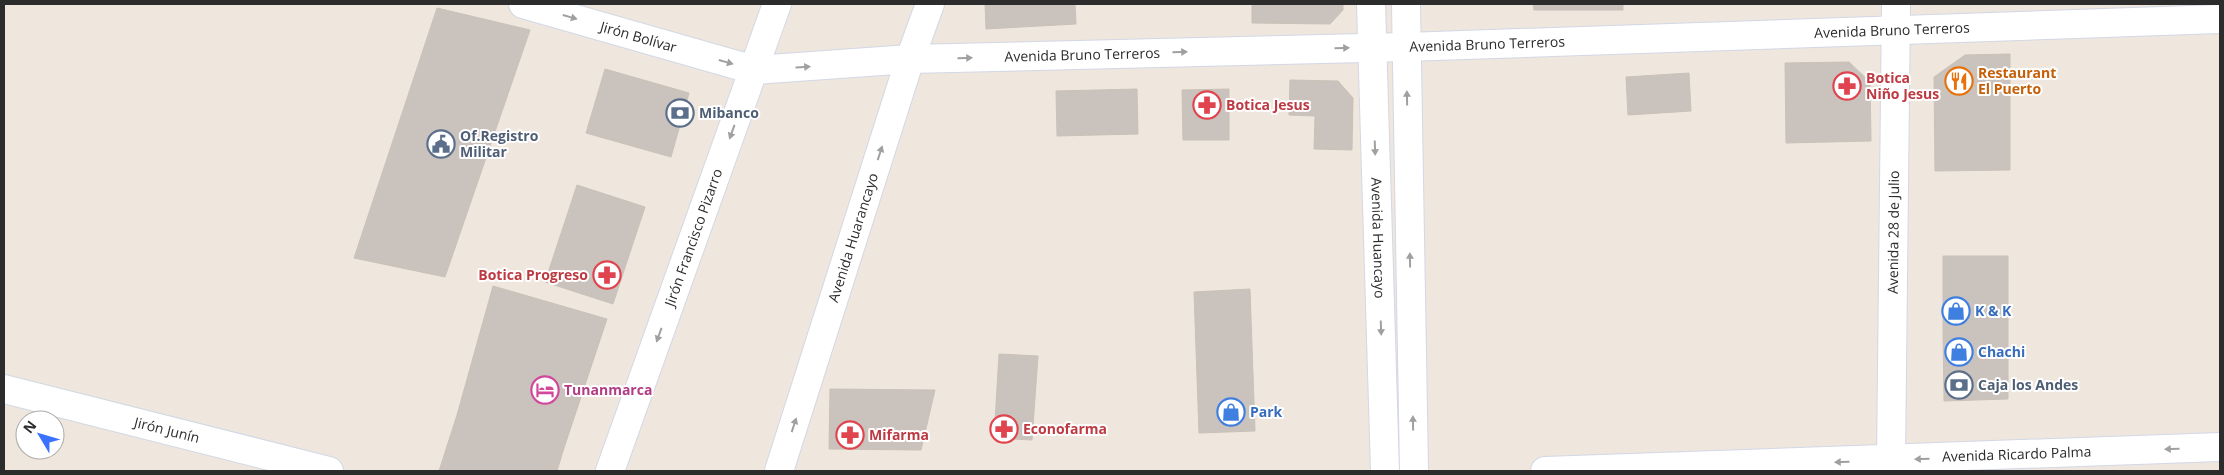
<svg xmlns="http://www.w3.org/2000/svg" width="2224" height="475" viewBox="0 0 2224 475" font-family="'Open Sans',sans-serif">
	<style>
		.building { fill: #cac3bd; stroke: #cac1b7 }
		.lines { fill: none; stroke-linecap: round; stroke-linejoin: round }
		.street-casing { stroke: #d2d8e6; stroke-width: 30 }
		.secondary-casing { stroke: #d2d8e6; stroke-width: 30 }
		.street { stroke: #fff; stroke-width: 28 }
		.secondary { stroke: #fff; stroke-width: 28 }
		.oneway { fill: #a0a0a0 }
		.labels { text-anchor: middle; stroke-width: 4; stroke-linejoin: round; paint-order: stroke }
		.street-label { font-size: 14px; fill: #2c2c2c; stroke: #fff }
		.food-label { font-size: 14px; font-weight: bold; fill: #c56008; stroke: #fff; text-anchor: start }
		.health-label { font-size: 14px; font-weight: bold; fill: #be3a42; stroke: #fff; text-anchor: start }
		.service-label { font-size: 14px; font-weight: bold; fill: #4e5e75; stroke: #fff; text-anchor: start }
		.shop-label { font-size: 14px; font-weight: bold; fill: #366cbe; stroke: #fff; text-anchor: start }
		.hotel-label { font-size: 14px; font-weight: bold; fill: #b23c85; stroke: #fff; text-anchor: start }
	</style>
	<rect width="100%" height="100%" fill="#efe6dd"/>
	<g class="building">
		<path d="M 985,4 L 1075,4 L 1076,24 L 986,29 Z"/>
		<path d="M 1252,4 L 1343,4 L 1343,10 L 1330,24 L 1252,23 Z"/>
		<path d="M 1533,4 L 1623,4 L 1623,10 L 1534,10 Z"/>
		<path d="M 437,8 L 530,30 L 445,277 L 354,258 Z"/>
		<path d="M 2010,54 L 2010,170 L 1935,171 L 1934,77 L 1965,55 Z"/>
		<path d="M 1849,62 L 1870,82 L 1871,141 L 1786,143 L 1785,63 Z"/>
		<path d="M 605,69 L 689,93 L 671,157 L 586,133 Z"/>
		<path d="M 1689,73 L 1691,111 L 1628,115 L 1626,77 Z"/>
		<path d="M 1290,80 L 1338,81 L 1353,98 L 1352,150 L 1314,149 L 1315,116 L 1289,115 Z"/>
		<path d="M 1137,89 L 1138,134 L 1057,136 L 1056,91 Z"/>
		<path d="M 1229,89 L 1229,140 L 1183,140 L 1182,90 Z"/>
		<path d="M 577,185 L 645,207 L 613,304 L 545,282 Z"/>
		<path d="M 1943,256 L 2008,256 L 2008,331 L 1943,330 Z"/>
		<path d="M 493,286 L 607,319 L 564,448 L 457,415 Z"/>
		<path d="M 1250,289 L 1255,431 L 1199,433 L 1194,292 Z"/>
		<path d="M 1943,330 L 2008,331 L 2008,399 L 1944,401 Z"/>
		<path d="M 999,354 L 1038,356 L 1032,440 L 994,438 Z"/>
		<path d="M 830,389 L 935,390 L 921,450 L 829,449 Z"/>
		<path d="M 457,415 L 564,448 L 557,471 L 439,471 Z"/>
	</g>
	<g class="lines">
		<g class="street-casing">
			<g id="street">
				<path id="s1" d="M 523,4 L 754,70 L 910,59 L 1406,47 L 2220,19"/>
				<path id="s2" d="M 1371,4 L 1385,471"/>
				<path d="M 1406,4 L 1414,471"/>
				<path id="s3" d="M 4,389 L 329,471"/>
				<path id="s4" d="M 610,471 L 777,4"/>
				<path id="s5" d="M 1889,471 L 1891,460 L 1896,4"/>
			</g>
		</g>
		<g class="secondary-casing">
			<g id="secondary">
				<path id="s6" d="M 779,471 L 910,59 L 930,4"/>
				<path id="s7" d="M 1545,471 L 2220,447"/>
			</g>
		</g>
		<use href="#street" class="street"/>
		<use href="#secondary" class="secondary"/>
	</g>
	<defs><path id="oneway-solid" d="M-6-.8H1V-3.2L6.5 0L1 3.2V.8H-6Z" transform="scale(1.25)"/></defs>
	<g class="oneway">
		<use href="#oneway-solid" transform="translate(570 17) rotate(16)"/>
		<use href="#oneway-solid" transform="translate(1342 48) rotate(-2)"/>
		<use href="#oneway-solid" transform="translate(1180 52) rotate(-2)"/>
		<use href="#oneway-solid" transform="translate(965 58) rotate(-2)"/>
		<use href="#oneway-solid" transform="translate(726 62) rotate(16)"/>
		<use href="#oneway-solid" transform="translate(803 67) rotate(-4)"/>
		<use href="#oneway-solid" transform="translate(1407 98) rotate(-91)"/>
		<use href="#oneway-solid" transform="translate(732 132) rotate(110)"/>
		<use href="#oneway-solid" transform="translate(1375 148) rotate(88)"/>
		<use href="#oneway-solid" transform="translate(880 153) rotate(-72)"/>
		<use href="#oneway-solid" transform="translate(1410 260) rotate(-91)"/>
		<use href="#oneway-solid" transform="translate(1381 328) rotate(88)"/>
		<use href="#oneway-solid" transform="translate(659 335) rotate(110)"/>
		<use href="#oneway-solid" transform="translate(1413 423) rotate(-91)"/>
		<use href="#oneway-solid" transform="translate(794 425) rotate(-72)"/>
		<use href="#oneway-solid" transform="translate(2172 449) rotate(178)"/>
		<use href="#oneway-solid" transform="translate(1922 459) rotate(178)"/>
		<use href="#oneway-solid" transform="translate(1842 462) rotate(178)"/>
	</g>
	<defs>
		<g id="restaurant-ring" transform="scale(1.4375)"><circle r="9.5" fill="#fff" stroke="#e8710a" stroke-width="1.5"/><path d="M-5-6h1v4h1v-4h1v4h1v-4h1v5L-1.5 .5V6h-2V.5L-5-1ZM5-6V6H3V1.5H1.5Q1.5-4 5-6Z" fill="#e8710a"/></g>
		<g id="pharmacy-ring" transform="scale(1.4375)"><circle r="9.5" fill="#fff" stroke="#e0444e" stroke-width="1.5"/><path d="M-2-6h4v4h4v4h-4v4h-4v-4h-4v-4h4Z" fill="#e0444e"/></g>
		<g id="bank-ring" transform="scale(1.4375)"><circle r="9.5" fill="#fff" stroke="#5c6f8a" stroke-width="1.5"/><path d="M-6-4H6V4H-6ZM0-2.3a2.3 2.3 0 1 0 0 4.6a2.3 2.3 0 1 0 0-4.6Z" fill="#5c6f8a"/></g>
		<g id="civic-ring" transform="scale(1.4375)"><circle r="9.5" fill="#fff" stroke="#5c6f8a" stroke-width="1.5"/><path d="M-.6-6.5H3V-4.5H.6V-3L4-1V1h2V6H-6V1h2V-1L-.6-3ZM-1.2 2.5V6h2.4V2.5Z" fill="#5c6f8a"/></g>
		<g id="shop-ring" transform="scale(1.4375)"><circle r="9.5" fill="#fff" stroke="#3f7fe0" stroke-width="1.5"/><path d="M-5-2.5h2.3a2.7 3.5 0 0 1 5.4 0H5L5.5 6h-11ZM-1.5-2.5h3a1.5 2.3 0 0 0-3 0Z" fill="#3f7fe0"/></g>
		<g id="hotel-ring" transform="scale(1.4375)"><circle r="9.5" fill="#fff" stroke="#d1479c" stroke-width="1.5"/><path d="M-6-4.5h1.5V1H6V5H4.5V3h-9V5H-6ZM-4 0a1.8 1.8 0 1 1 3.6 0ZM.5 0V-2.5h3Q6-2.5 6 0Z" fill="#d1479c"/></g>
	</defs>
	<g fill-rule="evenodd">
		<use href="#restaurant-ring" x="1959" y="81"/>
		<use href="#pharmacy-ring" x="1847" y="86"/>
		<use href="#pharmacy-ring" x="1207" y="105"/>
		<use href="#bank-ring" x="680" y="113"/>
		<use href="#civic-ring" x="441" y="144"/>
		<use href="#pharmacy-ring" x="607" y="275"/>
		<use href="#shop-ring" x="1956" y="311"/>
		<use href="#shop-ring" x="1959" y="352"/>
		<use href="#bank-ring" x="1959" y="385"/>
		<use href="#hotel-ring" x="545" y="390"/>
		<use href="#shop-ring" x="1231" y="412"/>
		<use href="#pharmacy-ring" x="1004" y="429"/>
		<use href="#pharmacy-ring" x="850" y="435"/>
	</g>
	<g class="labels">
		<g class="street-label">
			<text dy="5" stroke="none"><textPath href="#s1" startOffset="1379">Avenida Bruno Terreros</textPath></text>
			<text dy="5" stroke="none"><textPath href="#s1" startOffset="120">Jirón Bolívar</textPath></text>
			<text dy="5" stroke="none"><textPath href="#s1" startOffset="974">Avenida Bruno Terreros</textPath></text>
			<text dy="5" stroke="none"><textPath href="#s1" startOffset="569">Avenida Bruno Terreros</textPath></text>
			<text dy="5" stroke="none"><textPath href="#s5" startOffset="239">Avenida 28 de Julio</textPath></text>
			<text dy="5" stroke="none"><textPath href="#s6" startOffset="245">Avenida Huarancayo</textPath></text>
			<text dy="5" stroke="none"><textPath href="#s4" startOffset="248">Jirón Francisco Pizarro</textPath></text>
			<text dy="5" stroke="none"><textPath href="#s2" startOffset="234">Avenida Huancayo</textPath></text>
			<text dy="5" stroke="none"><textPath href="#s3" startOffset="168">Jirón Junín</textPath></text>
			<text dy="5" stroke="none"><textPath href="#s7" startOffset="472">Avenida Ricardo Palma</textPath></text>
		</g>
		<g class="food-label">
			<text x="1978" y="78">Restaurant<tspan x="1978" dy="16">El Puerto</tspan></text>
		</g>
		<g class="health-label">
			<text x="1866" y="83">Botica<tspan x="1866" dy="16">Niño Jesus</tspan></text>
			<text x="1226" y="110">Botica Jesus</text>
			<text x="588" y="280" text-anchor="end">Botica Progreso</text>
			<text x="1023" y="434">Econofarma</text>
			<text x="869" y="440">Mifarma</text>
		</g>
		<g class="service-label">
			<text x="699" y="118">Mibanco</text>
			<text x="460" y="141">Of.Registro<tspan x="460" dy="16">Militar</tspan></text>
			<text x="1978" y="390">Caja los Andes</text>
		</g>
		<g class="shop-label">
			<text x="1975" y="316">K &amp; K</text>
			<text x="1978" y="357">Chachi</text>
			<text x="1250" y="417">Park</text>
		</g>
		<g class="hotel-label">
			<text x="564" y="395">Tunanmarca</text>
		</g>
	</g>
	<rect width="2224" height="475" fill="none" stroke="#2c2c2c" stroke-width="10"/>
	<g transform="translate(40 435) rotate(308)"><circle r="24" fill="#ffffff" stroke="#ababab"/>
	<path d="M0-4L9 19L0 12L-9 19Z" fill="#3a72ff"/>
	<text y="-8" font-size="14" font-weight="bold" text-anchor="middle" fill="#2c2c2c">N</text>
	</g>
</svg>
